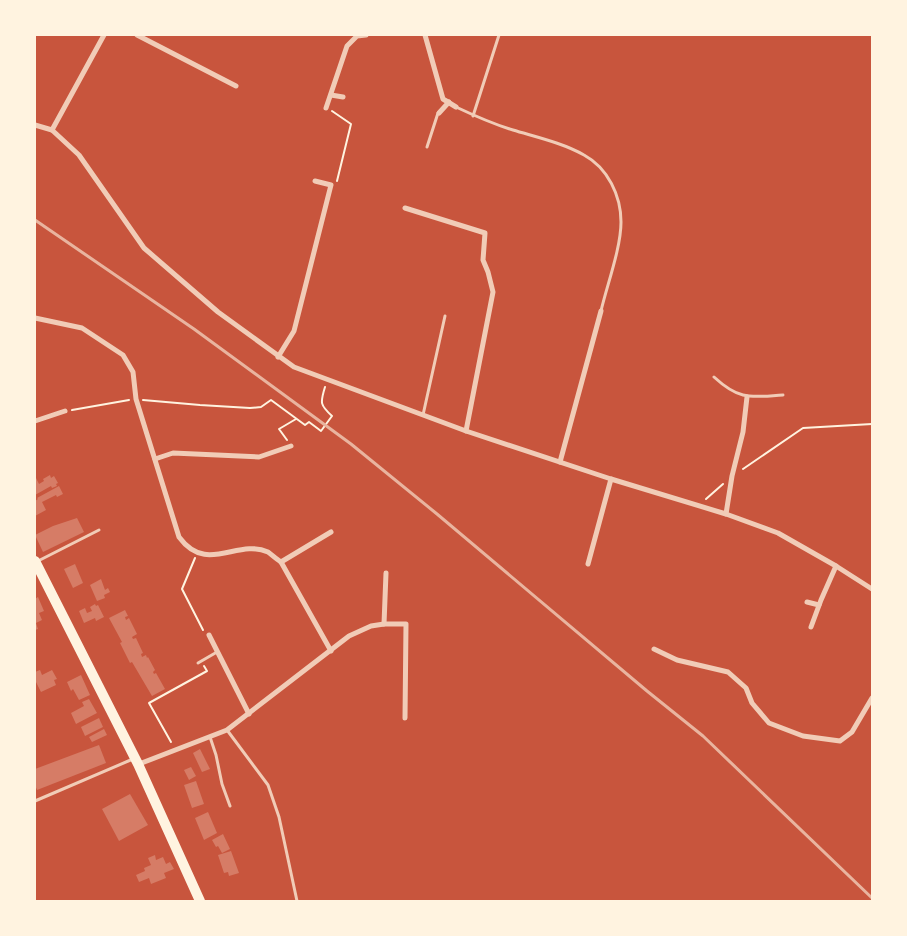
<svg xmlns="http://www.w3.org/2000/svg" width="907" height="936" viewBox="0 0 907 936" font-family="'Fira Sans',sans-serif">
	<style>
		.building { fill: #d67c66 }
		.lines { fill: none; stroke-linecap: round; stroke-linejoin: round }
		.path { stroke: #fff3e0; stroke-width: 2 }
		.service { stroke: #f1ccb7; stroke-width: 3 }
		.minor { stroke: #f1ccb7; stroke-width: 5 }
		.primary { stroke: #fff3e0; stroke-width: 10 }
		.rail { stroke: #e9b49f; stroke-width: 3 }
	</style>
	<rect width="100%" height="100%" fill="#c8553d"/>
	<g class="building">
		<path d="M 50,475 L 51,478 L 54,476 L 58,483 L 56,484 L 57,486 L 52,488 L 51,486 L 35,495 L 35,476 L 39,484 L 44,481 L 43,479 Z"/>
		<path d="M 59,486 L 63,494 L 57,497 L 56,495 L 42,502 L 46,510 L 35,516 L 35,501 L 38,499 L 37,498 Z"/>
		<path d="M 77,518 L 84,532 L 43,552 L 35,535 L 53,526 Z"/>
		<path d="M 75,564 L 83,583 L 73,588 L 64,569 Z"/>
		<path d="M 101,579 L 105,590 L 108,588 L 110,592 L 104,595 L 105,598 L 97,601 L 90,585 Z"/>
		<path d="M 38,597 L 44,611 L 39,613 L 42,620 L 36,623 L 38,629 L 35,630 L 35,599 Z"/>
		<path d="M 95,604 L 96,606 L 98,605 L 104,617 L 96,621 L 95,618 L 84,623 L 79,611 L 85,608 L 87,613 L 92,611 L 90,607 Z"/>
		<path d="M 125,610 L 128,616 L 125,617 L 126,620 L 129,618 L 137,634 L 132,637 L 133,639 L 136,638 L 143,653 L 141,654 L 142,657 L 146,655 L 147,658 L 148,657 L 155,670 L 153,672 L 154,674 L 156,673 L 165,689 L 152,696 L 132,662 L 130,663 L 120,643 L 122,642 L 109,618 Z"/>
		<path d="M 40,670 L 42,675 L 52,670 L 57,679 L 54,680 L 56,685 L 41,692 L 35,680 L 35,672 Z"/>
		<path d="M 81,675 L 90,695 L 79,700 L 73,689 L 71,691 L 67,682 Z"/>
		<path d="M 89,699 L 97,713 L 76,724 L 71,713 L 84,706 L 82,702 Z"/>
		<path d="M 99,718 L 103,727 L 85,736 L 81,727 Z"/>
		<path d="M 104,729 L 107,735 L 92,742 L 89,737 Z"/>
		<path d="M 99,745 L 106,763 L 37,790 L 35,785 L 35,769 Z"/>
		<path d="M 200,749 L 210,769 L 202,772 L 193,753 Z"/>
		<path d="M 191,767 L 196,776 L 189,780 L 184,770 Z"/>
		<path d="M 196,781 L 204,804 L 192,808 L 184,785 Z"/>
		<path d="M 130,794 L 148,825 L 119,841 L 102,809 Z"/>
		<path d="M 208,812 L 217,833 L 204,840 L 195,818 Z"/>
		<path d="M 223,834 L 230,849 L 222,853 L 218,846 L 216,847 L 212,840 Z"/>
		<path d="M 231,851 L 239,873 L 229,876 L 228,872 L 224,873 L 218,855 Z"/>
		<path d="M 155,855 L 156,860 L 163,857 L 166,864 L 170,862 L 174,869 L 164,873 L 166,878 L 151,884 L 149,878 L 139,882 L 136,875 L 145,871 L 144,868 L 151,865 L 148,858 Z"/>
	</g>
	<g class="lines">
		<g class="path">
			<path d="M 332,111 L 351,124 L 337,181"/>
			<path d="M 143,400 L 200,405 L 250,408 L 261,407 L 271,400 L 305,425 L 309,422 L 321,431 L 332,416 C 320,405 320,403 325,387"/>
			<path d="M 72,410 L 129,400"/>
			<path d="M 287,440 L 279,429 L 296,419"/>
			<path d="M 743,469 L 803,428 L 872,424"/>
			<path d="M 706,499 L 723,484"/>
			<path d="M 195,558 L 182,589 L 203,630"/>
			<path d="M 171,742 L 149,703 L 207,671 L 204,666"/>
		</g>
		<g class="service">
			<path d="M 456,107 C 475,116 493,124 513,130 C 536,137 563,143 584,155 C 608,168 621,196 621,222 C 621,248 607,285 601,311"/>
			<path d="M 473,116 L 499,35"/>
			<path d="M 427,147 L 438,113"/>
			<path d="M 714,377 C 740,401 751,397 783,395"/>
			<path d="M 423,415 L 445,316"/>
			<path d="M 38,561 L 99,530"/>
			<path d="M 198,663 L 217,652"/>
			<path d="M 227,730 L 268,785 L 279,817 L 297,901"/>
			<path d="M 210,737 L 216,755 L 222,784 L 230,806"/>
			<path d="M 35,801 L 133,759"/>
		</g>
		<g class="minor">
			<path d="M 137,35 L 236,86"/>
			<path d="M 425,35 L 443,99 L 456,107"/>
			<path d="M 331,95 L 343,97"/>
			<path d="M 326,108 L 347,46 L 357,36 L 366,35"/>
			<path d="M 439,113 L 449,102"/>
			<path d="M 35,125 L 52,130 L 79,155 L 144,248 L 218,312 L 294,367 L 466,431 L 611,479 L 726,514 L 778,533 L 836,566 L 872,589"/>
			<path d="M 52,130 L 104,35"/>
			<path d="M 405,208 L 485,233 L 483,260 L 488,272 L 493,292 L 466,431"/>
			<path d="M 35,318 L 82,328 L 123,355 L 133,372 L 136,399 L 179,537 C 207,575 237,538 268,552 C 272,555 276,559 281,562 L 331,651"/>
			<path d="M 278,357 L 294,331 L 331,185 L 315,181"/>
			<path d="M 35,421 L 65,411"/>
			<path d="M 155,459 L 173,453 L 259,457 L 291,446"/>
			<path d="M 560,462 L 601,311"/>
			<path d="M 726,514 L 732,476 L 743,432 L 747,397"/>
			<path d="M 281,562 L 331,532"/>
			<path d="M 588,564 L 611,479"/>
			<path d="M 386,573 L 384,624 L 406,624 L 405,718"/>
			<path d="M 807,602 L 819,605"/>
			<path d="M 811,627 L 821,600 L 836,566"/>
			<path d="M 209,635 L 249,714"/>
			<path d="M 654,649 L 677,660 L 728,672 L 746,688 L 752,703 L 769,723 L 803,736 L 840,741 L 852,732 L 872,698"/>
			<path d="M 139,764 L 227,730 L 349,636 L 371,626 L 384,624"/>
		</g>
		<path class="primary" d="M 35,561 L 138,764 L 200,901"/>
		<path class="rail" d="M 35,220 L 194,329 L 351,444 L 437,514 L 647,691 L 703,736 L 872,898"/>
	</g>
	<rect width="907" height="936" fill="none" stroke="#fff3e0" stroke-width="72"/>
</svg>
